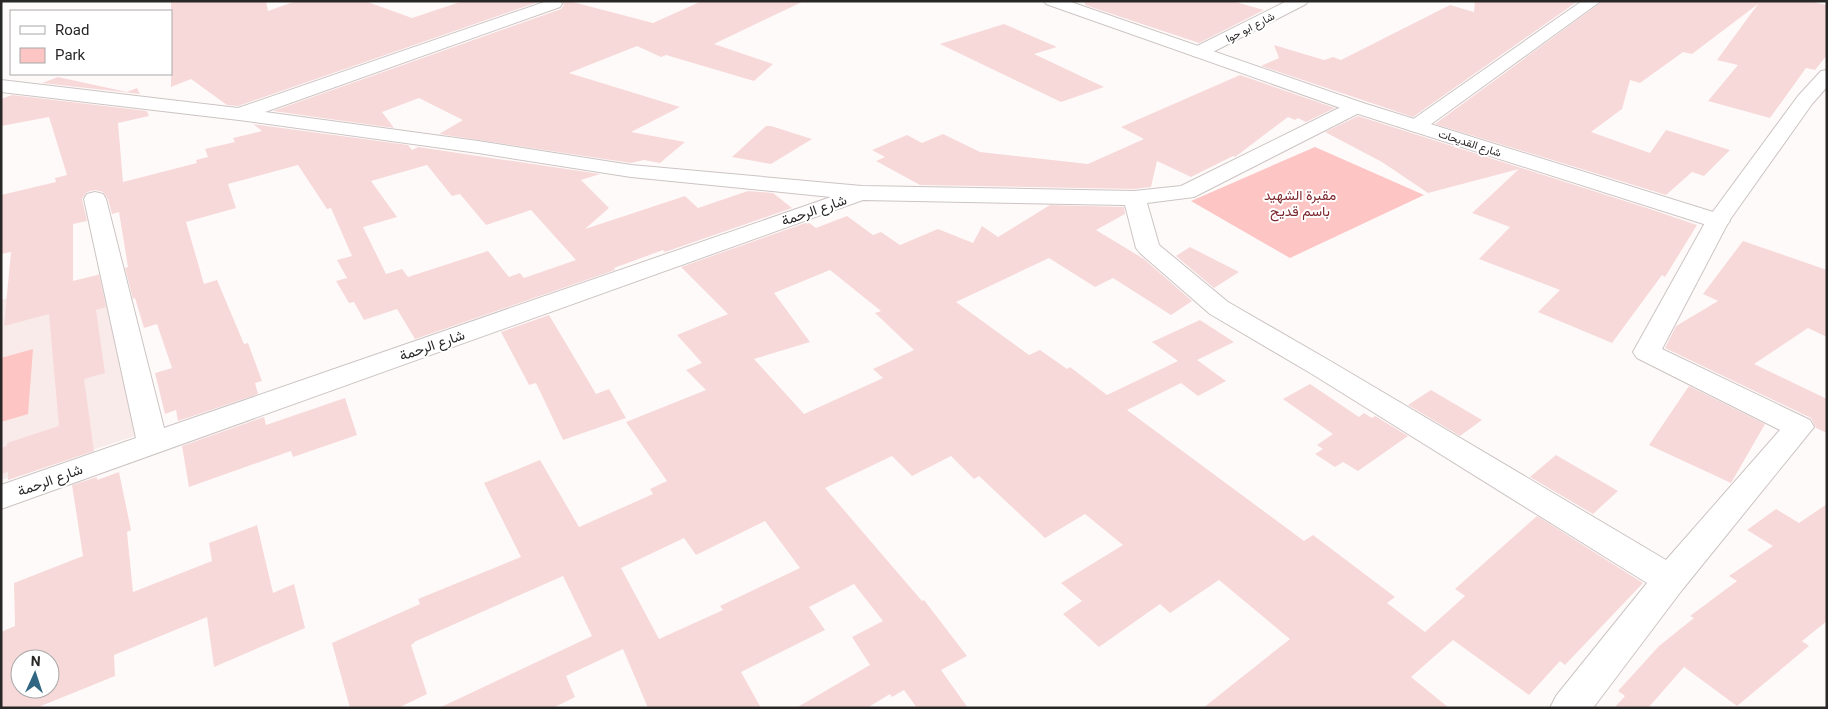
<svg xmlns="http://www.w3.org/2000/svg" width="1828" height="709" viewBox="0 0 1828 709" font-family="Roboto,Vazirmatn,sans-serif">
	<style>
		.built { fill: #f9ebea }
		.green { fill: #fdc5c4 }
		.building { fill: #f8d9d9; fill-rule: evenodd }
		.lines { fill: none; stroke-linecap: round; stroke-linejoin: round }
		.minor-casing { stroke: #ccc4c3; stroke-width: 2 }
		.tertiary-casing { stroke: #ccc4c3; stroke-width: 2 }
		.minor { fill: #fff; fill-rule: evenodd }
		.tertiary { fill: #fff; fill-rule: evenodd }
		.labels { text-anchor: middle; stroke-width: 4; stroke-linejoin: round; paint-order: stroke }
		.far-street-label { font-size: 11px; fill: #292626; stroke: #fff }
		.park-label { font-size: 14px; fill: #7c282e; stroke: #fff }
		.street-label { font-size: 14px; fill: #292626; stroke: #fff }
	</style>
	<rect width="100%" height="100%" fill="#fffafa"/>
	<path class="built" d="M 114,270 L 141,434 L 1,480 L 1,300 Z"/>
	<g class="green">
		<path d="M 1315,147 L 1424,195 L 1290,258 L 1191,201 Z"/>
		<path d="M 33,349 L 28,414 L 1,422 L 1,358 Z"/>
	</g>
	<g class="building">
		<path d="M 171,1 L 266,1 L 268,11 L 296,1 L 365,1 L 412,18 L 463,1 L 541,1 L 238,106 L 227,105 L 191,79 L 171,87 Z"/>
		<path d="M 562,1 L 569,1 L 653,23 L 702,1 L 804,1 L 714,44 L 773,64 L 754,81 L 666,55 L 661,57 L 637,46 L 569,73 L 680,107 L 631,132 L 685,142 L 660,163 L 644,160 L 631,163 L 439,134 L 463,120 L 419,98 L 382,112 L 394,128 L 273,111 L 561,9 L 564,5 Z"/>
		<path d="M 1085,1 L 1232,1 L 1264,10 L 1199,43 L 1085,5 Z"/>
		<path d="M 1475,1 L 1578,1 L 1413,117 L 1261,66 L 1279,58 L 1274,45 L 1324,60 L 1333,57 L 1341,60 L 1450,5 L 1474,12 Z"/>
		<path d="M 1603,1 L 1809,1 L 1827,5 L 1827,55 L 1815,70 L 1806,68 L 1770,118 L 1708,101 L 1738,65 L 1717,60 L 1758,4 L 1692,54 L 1683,52 L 1640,83 L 1630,80 L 1622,109 L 1591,132 L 1650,153 L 1666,130 L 1730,150 L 1704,176 L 1692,172 L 1666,195 L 1435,124 Z"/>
		<path d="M 1004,24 L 1057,47 L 1034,54 L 1104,87 L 1061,102 L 940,44 Z"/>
		<path d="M 1240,75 L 1335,108 L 1306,122 L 1298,118 L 1295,120 L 1288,117 L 1235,157 L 1233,156 L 1191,177 L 1157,161 L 1151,187 L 1134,189 L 920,185 L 876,161 L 885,157 L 872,150 L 907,135 L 922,143 L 943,134 L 980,152 L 1088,164 L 1144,139 L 1121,127 Z"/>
		<path d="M 58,77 L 127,92 L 137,88 L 140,94 L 42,83 Z"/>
		<path d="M 12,95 L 147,111 L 149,116 L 118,123 L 123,182 L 197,163 L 196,160 L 208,157 L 205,149 L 235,142 L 233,138 L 262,131 L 253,124 L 408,145 L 412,150 L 418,147 L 600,174 L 581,180 L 609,208 L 585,229 L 685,196 L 698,208 L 748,191 L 773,193 L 792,208 L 665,252 L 663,250 L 614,268 L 615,270 L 415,339 L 397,309 L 364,320 L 354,302 L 349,303 L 336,281 L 347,278 L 337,260 L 352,256 L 331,208 L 327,209 L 298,165 L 228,184 L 236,208 L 186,222 L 204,284 L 217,280 L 244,344 L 248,343 L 262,381 L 255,383 L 258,394 L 178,421 L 176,410 L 165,414 L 155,373 L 172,368 L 157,324 L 144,328 L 135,298 L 133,299 L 125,268 L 128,267 L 119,212 L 112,214 L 108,199 L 103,192 L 95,190 L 87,192 L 82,199 L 87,221 L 73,224 L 73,281 L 99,275 L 106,307 L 96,310 L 105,373 L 84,379 L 94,451 L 8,480 L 8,472 L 1,474 L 1,448 L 7,446 L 7,443 L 59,426 L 49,314 L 4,326 L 11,252 L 1,254 L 1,195 L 56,182 L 55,178 L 67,175 L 49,117 L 1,126 L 1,99 ZM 427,165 L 452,196 L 460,194 L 486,225 L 531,210 L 576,260 L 524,278 L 520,273 L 509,277 L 488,251 L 408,277 L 402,269 L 386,274 L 363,227 L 397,217 L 371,181 Z"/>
		<path d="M 1358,116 L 1650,209 L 1697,225 L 1665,277 L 1662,275 L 1612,343 L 1538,312 L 1560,290 L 1479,259 L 1510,227 L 1472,213 L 1519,169 L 1428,193 L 1382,162 L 1325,132 Z"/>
		<path d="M 766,126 L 771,126 L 812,139 L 771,164 L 732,157 Z"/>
		<path d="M 1050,205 L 1124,207 L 1125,214 L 1096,230 L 1144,259 L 1192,301 L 1171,315 L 1113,278 L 1095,287 L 1049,258 L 956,302 L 1029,355 L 1040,350 L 1067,369 L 1070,367 L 1107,395 L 1178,361 L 1152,342 L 1200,320 L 1234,342 L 1197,360 L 1226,381 L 1198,396 L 1181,383 L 1127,410 L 1304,541 L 1313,535 L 1395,597 L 1387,603 L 1425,632 L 1465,596 L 1455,589 L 1537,516 L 1643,583 L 1565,665 L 1560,661 L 1529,695 L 1453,640 L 1411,677 L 1449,708 L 1203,708 L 1290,639 L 1219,580 L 1170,613 L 1160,604 L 1099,647 L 1063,614 L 1082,601 L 1061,583 L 1123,545 L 1085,514 L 1045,538 L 979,476 L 974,479 L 951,456 L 912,476 L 892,456 L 825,488 L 922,601 L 924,600 L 967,656 L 941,670 L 968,708 L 917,708 L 904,690 L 892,697 L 890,694 L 867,708 L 796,708 L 870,665 L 852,637 L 883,621 L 854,584 L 809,607 L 825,630 L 741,672 L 761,708 L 648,708 L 623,649 L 566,676 L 575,697 L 553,708 L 439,708 L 592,636 L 563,576 L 414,642 L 414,643 L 411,645 L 427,694 L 398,708 L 350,708 L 332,643 L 420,604 L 418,599 L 521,557 L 484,483 L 540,460 L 579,527 L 653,494 L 650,489 L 667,481 L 626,422 L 706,390 L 686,370 L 702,363 L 677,335 L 728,314 L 681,267 L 808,222 L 816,228 L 847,216 L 873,235 L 881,232 L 900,245 L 938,229 L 973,243 L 982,226 L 998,237 ZM 830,270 L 881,311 L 875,313 L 914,350 L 873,369 L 883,378 L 804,414 L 754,359 L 810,342 L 774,293 ZM 765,521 L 800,568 L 720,606 L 723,610 L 659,639 L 621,568 L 684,538 L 696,555 Z"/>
		<path d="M 1743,241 L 1827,270 L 1827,337 L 1808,328 L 1754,364 L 1827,399 L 1827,433 L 1816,428 L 1811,418 L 1665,348 L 1676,326 L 1718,301 L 1703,294 Z"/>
		<path d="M 1190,247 L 1239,272 L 1214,288 L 1176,256 Z"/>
		<path d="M 549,315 L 596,394 L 609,389 L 626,418 L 563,440 L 536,383 L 529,385 L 501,332 Z"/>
		<path d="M 1310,384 L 1359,417 L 1364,413 L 1372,418 L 1375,416 L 1408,436 L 1358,471 L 1343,462 L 1335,467 L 1315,454 L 1323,449 L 1317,445 L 1333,434 L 1283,399 Z"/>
		<path d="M 1689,386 L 1765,424 L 1731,483 L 1649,445 Z"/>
		<path d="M 1431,390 L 1482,420 L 1460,436 L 1408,405 Z"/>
		<path d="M 345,398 L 357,435 L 293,457 L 291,451 L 189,487 L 182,446 L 264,417 L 266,425 Z"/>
		<path d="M 1556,455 L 1618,491 L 1593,514 L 1530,477 Z"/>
		<path d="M 119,472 L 131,530 L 127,532 L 133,592 L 212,561 L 209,543 L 257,525 L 273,593 L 294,584 L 305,628 L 214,667 L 207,617 L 114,655 L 115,676 L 36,708 L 1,708 L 1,632 L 15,626 L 14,583 L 83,556 L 72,485 L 97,477 L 97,480 ZM 20,659 L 50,659 L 50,689 L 20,689 Z"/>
		<path d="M 1827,504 L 1827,621 L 1802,641 L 1809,646 L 1737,706 L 1684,667 L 1648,708 L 1614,708 L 1625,696 L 1618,691 L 1659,646 L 1694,618 L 1690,616 L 1737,581 L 1729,576 L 1773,546 L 1747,530 L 1776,509 L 1799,523 Z"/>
	</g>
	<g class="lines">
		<g class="minor-casing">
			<g id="minor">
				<path d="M 547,1 L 560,1 L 562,4 L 560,7 L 265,112 L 478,141 L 631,165 L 862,186 L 1134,191 L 1181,186 L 1349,103 L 1356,101 L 1363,103 L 1366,107 L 1363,111 L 1194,197 L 1147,203 L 1159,245 L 1228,302 L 1332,362 L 1666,560 L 1780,430 L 1637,358 L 1633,352 L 1706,221 L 1798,96 L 1821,71 L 1827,70 L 1827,87 L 1812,104 L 1729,221 L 1662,349 L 1810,420 L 1814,427 L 1682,590 L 1593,708 L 1550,708 L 1556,696 L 1647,583 L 1312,374 L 1210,314 L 1140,253 L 1136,248 L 1125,205 L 863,200 L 1,509 L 1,485 L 136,438 L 84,199 L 87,194 L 95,192 L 103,194 L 106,199 L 164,428 L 831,197 L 631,177 L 478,153 L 239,120 L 1,92 L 1,80 L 238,108 Z"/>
				<path d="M 1287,1 L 1308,1 L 1306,4 L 1205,56 L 1199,57 L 1193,56 L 1190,52 L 1193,48 Z"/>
				<path d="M 1582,1 L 1601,1 L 1423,130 L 1416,132 L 1409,130 L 1406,126 L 1409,122 Z"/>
			</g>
		</g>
		<g class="tertiary-casing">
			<path id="tertiary" d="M 1044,1 L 1068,1 L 1363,103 L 1726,216 L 1730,221 L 1726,226 L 1718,228 L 1710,226 L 1349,111 L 1046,4 Z"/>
		</g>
		<use href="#minor" class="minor"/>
		<use href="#tertiary" class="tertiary"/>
	</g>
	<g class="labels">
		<g class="far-street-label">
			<text transform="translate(1250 27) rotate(-27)" y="4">شارع ابو حوا</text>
			<text transform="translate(1470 143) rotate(18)" y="4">شارع القديحات</text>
		</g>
		<g class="park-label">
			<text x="1300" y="200">مقبرة الشهيد<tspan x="1300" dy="16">باسم قديح</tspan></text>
		</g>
		<g class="street-label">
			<text transform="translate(814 210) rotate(-19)" y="5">شارع الرحمة</text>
			<text transform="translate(432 345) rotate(-19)" y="5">شارع الرحمة</text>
			<text transform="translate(50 480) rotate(-20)" y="5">شارع الرحمة</text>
		</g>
	</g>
	<rect width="1828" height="709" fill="none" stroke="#292626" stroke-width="5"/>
	<rect x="10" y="10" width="162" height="65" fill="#ffffff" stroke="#a9a8a8"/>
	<rect x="20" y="26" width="25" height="8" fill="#ffffff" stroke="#a9a8a8"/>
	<text x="55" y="35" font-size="15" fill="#292626">Road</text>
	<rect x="20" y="48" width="25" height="15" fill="#fdc5c4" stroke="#a9a8a8"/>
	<text x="55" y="60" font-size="15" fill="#292626">Park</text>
	<g transform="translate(35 674) rotate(3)"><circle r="24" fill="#ffffff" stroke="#a9a8a8"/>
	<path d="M0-4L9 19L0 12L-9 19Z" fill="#316682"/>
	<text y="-8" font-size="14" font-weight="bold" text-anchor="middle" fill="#292626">N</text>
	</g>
</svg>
